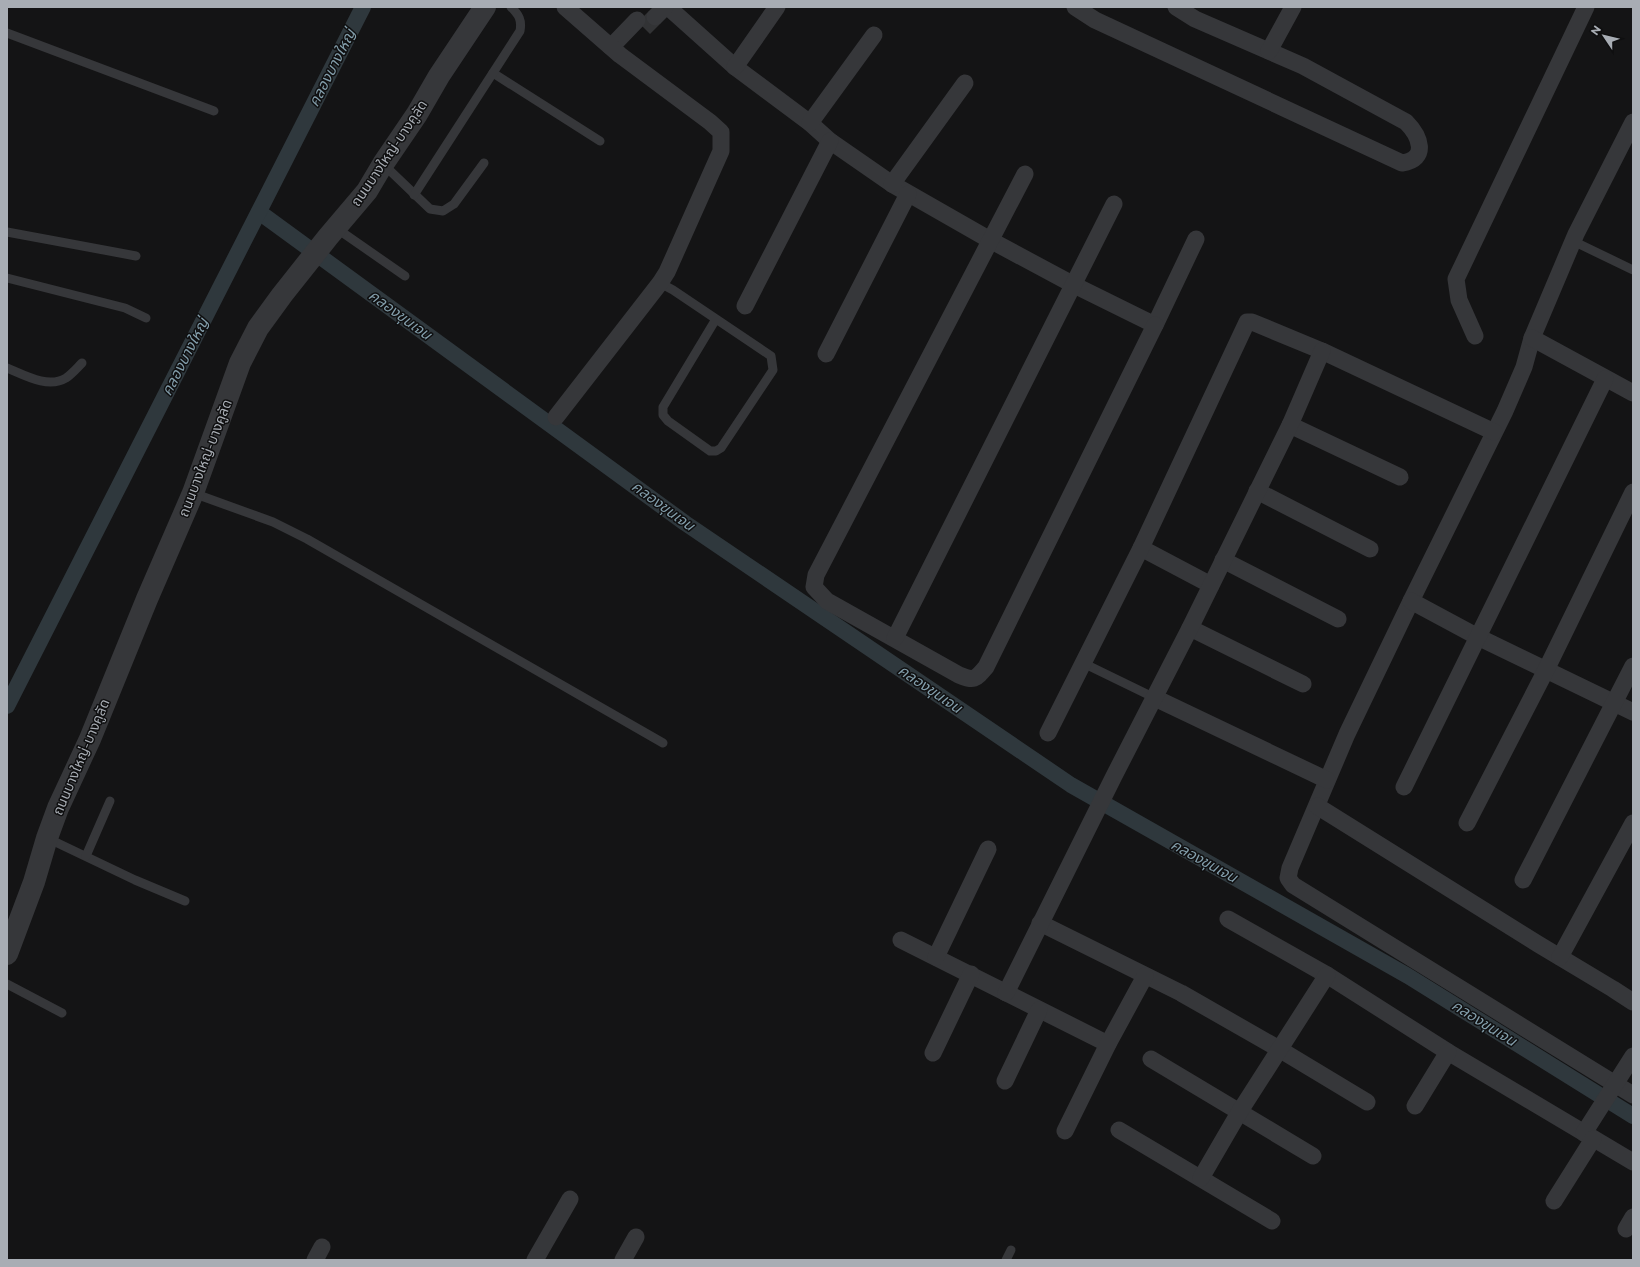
<svg xmlns="http://www.w3.org/2000/svg" width="1640" height="1267" viewBox="0 0 1640 1267" font-family="Montserrat,'Noto Sans Thai',sans-serif">
	<style>
		.lines { fill: none; stroke-linecap: round; stroke-linejoin: round }
		.canal { stroke: #2f383d; stroke-width: 16 }
		.minor-tunnel { stroke: #323335; stroke-width: 17; stroke-dasharray: 17 8; stroke-linecap: butt }
		.service { stroke: #36373a; stroke-width: 9 }
		.minor { stroke: #36373a; stroke-width: 17 }
		.tertiary { stroke: #36373a; stroke-width: 22 }
		.labels { text-anchor: middle; stroke-width: 3; stroke-linejoin: round; paint-order: stroke }
		.street-label { font-size: 14px; fill: #a8adb4; stroke: #0f0f10 }
		.water-label { font-size: 15px; font-style: italic; fill: #839eab; stroke: #0f0f10 }
	</style>
	<rect width="100%" height="100%" fill="#141415"/>
	<g class="lines">
		<g class="canal">
			<path d="M 259,212 L 685,523 L 1071,785 L 1408,976 L 1633,1116"/>
			<path d="M 7,706 L 363,7"/>
		</g>
		<path class="minor-tunnel" d="M 644,28 L 655,17"/>
		<g class="service">
			<path d="M 7,33 L 214,111"/>
			<path d="M 493,73 L 600,141"/>
			<path d="M 383,164 L 430,209 L 443,211 L 454,204 L 484,163"/>
			<path d="M 414,195 L 520,31 C 522,20 519,15 511,7"/>
			<path d="M 336,228 L 405,276"/>
			<path d="M 7,232 L 136,256"/>
			<path d="M 1573,241 L 1633,270"/>
			<path d="M 7,278 L 125,308 L 146,318"/>
			<path d="M 660,283 L 673,290 L 771,356 L 773,370 L 721,448 L 716,451 L 710,451 L 668,421 L 663,415 L 663,407 L 716,319"/>
			<path d="M 7,368 C 24,375 48,389 66,378 C 72,374 77,368 82,363"/>
			<path d="M 193,493 L 273,522 L 307,539 L 663,743"/>
			<path d="M 1083,663 L 1155,698"/>
			<path d="M 47,838 L 135,880 L 185,901"/>
			<path d="M 86,856 L 110,801"/>
			<path d="M 7,984 L 62,1013"/>
			<path d="M 1006,1260 L 1011,1250"/>
		</g>
		<g class="minor">
			<path d="M 668,7 L 735,67 L 810,123 L 830,141 L 892,184 L 990,240 L 1074,285 L 1155,325 L 1196,239"/>
			<path d="M 1075,7 L 1095,20 L 1402,163 C 1429,159 1420,136 1406,122 L 1303,66 L 1195,19 L 1176,7"/>
			<path d="M 655,17 L 665,7"/>
			<path d="M 611,47 L 637,20"/>
			<path d="M 1269,51 L 1293,7"/>
			<path d="M 735,67 L 777,7"/>
			<path d="M 1633,122 L 1576,234 L 1532,338 L 1524,367 L 1505,411 L 1411,601 L 1347,734 L 1290,868 L 1288,878 L 1293,885 L 1633,1095"/>
			<path d="M 810,123 L 874,35"/>
			<path d="M 1025,174 L 816,575 L 814,587 L 827,601 L 959,675 C 974,681 975,680 986,667 L 1155,325"/>
			<path d="M 892,184 L 965,83"/>
			<path d="M 745,306 L 830,141"/>
			<path d="M 1475,336 L 1459,300 L 1456,279 L 1586,7"/>
			<path d="M 1532,338 L 1633,393"/>
			<path d="M 826,354 L 908,194"/>
			<path d="M 556,417 L 660,283 L 667,272 L 721,151 L 721,132 L 710,122 L 620,55 L 565,7"/>
			<path d="M 1290,425 L 1400,477"/>
			<path d="M 1257,491 L 1370,549"/>
			<path d="M 1141,548 L 1211,585"/>
			<path d="M 1223,560 L 1338,619"/>
			<path d="M 1411,601 L 1478,637 L 1633,712"/>
			<path d="M 1190,628 L 1303,684"/>
			<path d="M 895,638 L 1114,204"/>
			<path d="M 1155,698 L 1327,780"/>
			<path d="M 1048,733 L 1141,548 L 1247,322 L 1252,322 L 1322,351 L 1494,432"/>
			<path d="M 1404,787 L 1605,379"/>
			<path d="M 1317,806 L 1538,944 L 1613,989 L 1633,1002"/>
			<path d="M 1467,823 L 1546,670 L 1633,492"/>
			<path d="M 1523,880 L 1633,666"/>
			<path d="M 1228,919 L 1327,975 L 1448,1052 L 1633,1162"/>
			<path d="M 1040,923 L 1181,993 L 1279,1049 L 1367,1102"/>
			<path d="M 901,940 L 1108,1044"/>
			<path d="M 936,957 L 988,849"/>
			<path d="M 1560,957 L 1633,823"/>
			<path d="M 1006,993 L 1114,776 L 1190,628 L 1290,425 L 1322,351"/>
			<path d="M 933,1053 L 971,974"/>
			<path d="M 1151,1059 L 1313,1156"/>
			<path d="M 1005,1081 L 1039,1010"/>
			<path d="M 1415,1106 L 1448,1052"/>
			<path d="M 1119,1130 L 1272,1221"/>
			<path d="M 1065,1131 L 1108,1044 L 1145,976"/>
			<path d="M 1584,1133 L 1633,1056"/>
			<path d="M 1201,1178 L 1240,1111 L 1327,975"/>
			<path d="M 1554,1201 L 1593,1139"/>
			<path d="M 1626,1229 L 1633,1217"/>
			<path d="M 315,1260 L 322,1247"/>
			<path d="M 535,1260 L 570,1199"/>
			<path d="M 623,1260 L 636,1237"/>
		</g>
		<path class="tertiary" d="M 7,954 L 34,882 L 47,838 L 58,808 L 90,739 L 147,599 L 193,493 L 240,363 L 258,328 L 282,295 L 328,237 L 367,191 L 383,164 L 417,114 L 439,76 L 485,7"/>
	</g>
	<g class="labels">
		<g class="street-label">
			<text transform="translate(389 153) rotate(-56)" y="5">ถนนบางใหญ่-บางคูลัด</text>
			<text transform="translate(205 458) rotate(-69)" y="5">ถนนบางใหญ่-บางคูลัด</text>
			<text transform="translate(81 757) rotate(-67)" y="5">ถนนบางใหญ่-บางคูลัด</text>
		</g>
		<g class="water-label">
			<text transform="translate(332 68) rotate(-63)" y="5">คลองบางใหญ่</text>
			<text transform="translate(400 315) rotate(36)" y="5">คลองขุนเจน</text>
			<text transform="translate(185 357) rotate(-63)" y="5">คลองบางใหญ่</text>
			<text transform="translate(663 506) rotate(36)" y="5">คลองขุนเจน</text>
			<text transform="translate(930 689) rotate(34)" y="5">คลองขุนเจน</text>
			<text transform="translate(1204 861) rotate(29)" y="5">คลองขุนเจน</text>
			<text transform="translate(1484 1023) rotate(32)" y="5">คลองขุนเจน</text>
		</g>
	</g>
	<rect width="1640" height="1267" fill="none" stroke="#a8adb4" stroke-width="16"/>
	<g transform="translate(1604 36) rotate(305)" stroke="#0f0f10" stroke-width="3" paint-order="stroke">
	<path d="M0-3L7 15L0 10L-7 15Z" fill="#a8adb4"/>
	<text y="-6" font-size="11" font-weight="bold" text-anchor="middle" fill="#a8adb4">N</text>
	</g>
</svg>
